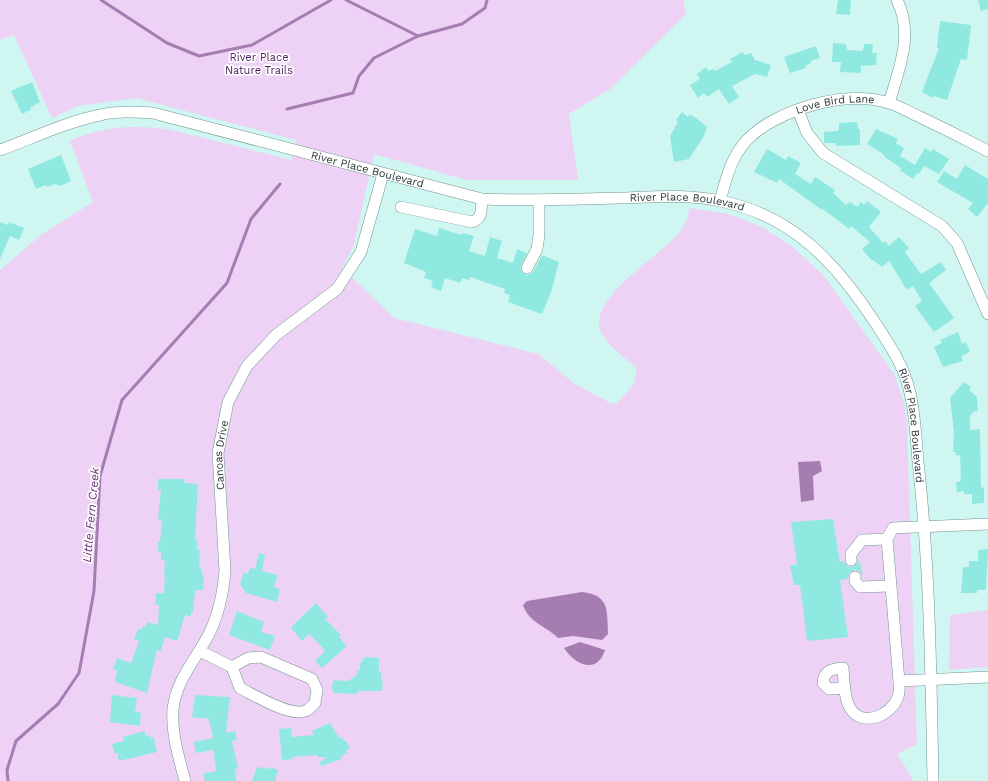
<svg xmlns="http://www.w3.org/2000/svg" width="988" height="781" viewBox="0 0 988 781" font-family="'Work Sans',sans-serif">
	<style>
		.green { fill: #eed2f6 }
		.water { fill: #a57db0 }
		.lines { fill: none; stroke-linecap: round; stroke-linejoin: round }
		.stream { stroke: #a57db0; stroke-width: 3 }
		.building { fill: #90e9e1 }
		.minor-casing { stroke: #719490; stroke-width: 12 }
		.minor { stroke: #fff; stroke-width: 11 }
		.labels { text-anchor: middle; stroke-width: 3.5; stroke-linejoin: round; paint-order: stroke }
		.park-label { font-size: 11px; fill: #4f1d5c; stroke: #fff }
		.street-label { font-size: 11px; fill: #2b3a39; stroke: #fff }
		.water-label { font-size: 12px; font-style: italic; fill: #663474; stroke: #fff }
	</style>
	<rect width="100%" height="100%" fill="#d0f6f1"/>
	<g class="green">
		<path d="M 0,0 L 683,0 L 686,14 L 610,89 L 569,114 L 578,180 L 467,180 L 374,154 L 354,245 L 342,268 L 394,318 L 538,354 L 575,384 L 612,404 L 617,403 L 634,384 L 637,368 C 625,358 610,348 602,334 C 582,299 666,254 683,228 C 686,223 688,215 690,208 L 729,214 L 762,227 L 793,247 L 824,276 L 894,374 L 904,402 L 907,425 L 917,744 L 897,754 L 911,776 L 912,781 L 0,781 L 0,270 L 41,235 L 93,202 L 70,141 C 104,126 130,125 167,129 L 291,160 L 296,140 L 136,98 L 78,106 L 52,118 L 14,35 L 0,40 Z"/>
		<path d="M 988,610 L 988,667 L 949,670 L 950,615 Z"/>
	</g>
	<g class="water">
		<path d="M 820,461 L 822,471 L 813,476 L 814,500 L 801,502 L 798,462 Z"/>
		<path d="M 582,592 C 610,595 607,611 608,634 L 602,640 L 573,636 L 558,638 C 546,626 529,623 523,605 L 527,601 Z"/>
		<path d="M 580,642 L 605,650 C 597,675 575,665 564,648 Z"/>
	</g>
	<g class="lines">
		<g class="stream">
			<path d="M 101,0 L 167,43 L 199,56 L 252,45 L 331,0"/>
			<path d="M 346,0 L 418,36"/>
			<path d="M 287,109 L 353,93 L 359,76 L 374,58 L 418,36 L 462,24 L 485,8 L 487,0"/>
			<path d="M 8,781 L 7,770 L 16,741 L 58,704 L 79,673 L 94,591 L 100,476 L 122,400 L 227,283 L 251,219 L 280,184"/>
		</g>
	</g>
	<g class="building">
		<path d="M 838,0 L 851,0 L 850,15 L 836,14 Z"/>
		<path d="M 978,0 L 988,0 L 988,9 L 981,11 Z"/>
		<path d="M 940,21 L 971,25 L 967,60 L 961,59 L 947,100 L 934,96 L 933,98 L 922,92 L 939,48 L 937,48 Z"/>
		<path d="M 833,43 L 846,44 L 847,50 L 863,51 L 864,44 L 873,44 L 872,53 L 877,53 L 876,65 L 861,66 L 861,73 L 840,72 L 841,62 L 832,62 Z"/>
		<path d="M 816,46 L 820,58 L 810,61 L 811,63 L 805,66 L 806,68 L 790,73 L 784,57 Z"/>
		<path d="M 743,52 L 744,55 L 751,53 L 755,60 L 771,65 L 767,77 L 755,74 L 732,86 L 739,97 L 729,104 L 719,89 L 707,97 L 704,93 L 698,98 L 690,85 L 700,79 L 697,74 L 706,67 L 708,71 L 713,69 L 715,71 L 732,62 L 730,59 Z"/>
		<path d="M 32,82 L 40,102 L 30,108 L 31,110 L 22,114 L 11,91 Z"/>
		<path d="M 682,112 L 688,117 L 689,114 L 696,118 L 707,127 L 704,136 L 689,159 L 674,162 L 670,136 L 678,122 L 676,120 Z"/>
		<path d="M 857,122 L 858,129 L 860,129 L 860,145 L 836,146 L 836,143 L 824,143 L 824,132 L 837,131 L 839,130 L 839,123 Z"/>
		<path d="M 876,129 L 898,139 L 896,143 L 904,148 L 900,156 L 915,165 L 925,148 L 931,152 L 933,149 L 949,159 L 939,174 L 924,166 L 919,174 L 917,173 L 913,179 L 900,170 L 901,168 L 886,158 L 882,153 L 867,144 Z"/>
		<path d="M 767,149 L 786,160 L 788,156 L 801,163 L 795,174 L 811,184 L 815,177 L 835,190 L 833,193 L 846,205 L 850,202 L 857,207 L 861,202 L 864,205 L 867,201 L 881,212 L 869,227 L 883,243 L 885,241 L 889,246 L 899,237 L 909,248 L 905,252 L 921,274 L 941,262 L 946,270 L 929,283 L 954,318 L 934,332 L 915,306 L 922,301 L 913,286 L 907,290 L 889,261 L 882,267 L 873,260 L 872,261 L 862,249 L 870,242 L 851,226 L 849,229 L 823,209 L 822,210 L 779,179 L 777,183 L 754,172 Z"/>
		<path d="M 61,155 L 71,181 L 60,186 L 55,184 L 47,187 L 46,185 L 36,189 L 28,169 Z"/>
		<path d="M 965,165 L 988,179 L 988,203 L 977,217 L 968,209 L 973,203 L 937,182 L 944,171 L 957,179 Z"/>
		<path d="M 0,222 L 8,225 L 9,222 L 24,228 L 19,240 L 10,236 L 0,259 Z"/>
		<path d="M 439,228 L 462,235 L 463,233 L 474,236 L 469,251 L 485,256 L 490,237 L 502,241 L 497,258 L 513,263 L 517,249 L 527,253 L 520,268 L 524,274 L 528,275 L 533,272 L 542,255 L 559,262 L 552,289 L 542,314 L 508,302 L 510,295 L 504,293 L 505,289 L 470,277 L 469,280 L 462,278 L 460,283 L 445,278 L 441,291 L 431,287 L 433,281 L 424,278 L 426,272 L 404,263 L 415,229 L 437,236 Z"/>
		<path d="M 958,332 L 962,344 L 966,342 L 970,352 L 961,356 L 963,361 L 943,367 L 934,347 L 942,343 L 940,340 Z"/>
		<path d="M 964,382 L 971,387 L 969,390 L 977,397 L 978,411 L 974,411 L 970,416 L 970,430 L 980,429 L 981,488 L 984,487 L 984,503 L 972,504 L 972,494 L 964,494 L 964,491 L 957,492 L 956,482 L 960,482 L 961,476 L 960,455 L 956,456 L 956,452 L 953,452 L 954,433 L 950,398 Z"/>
		<path d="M 158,479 L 185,479 L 184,483 L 198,484 L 195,540 L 197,540 L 197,550 L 200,550 L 199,567 L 201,568 L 204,581 L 203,590 L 195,590 L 193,612 L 191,612 L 191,616 L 185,615 L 178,639 L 176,641 L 165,637 L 161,651 L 157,650 L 147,693 L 115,682 L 117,671 L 113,669 L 117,658 L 131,663 L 139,641 L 134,639 L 138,629 L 141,630 L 143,626 L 146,627 L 147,622 L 158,625 L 159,605 L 155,605 L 156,593 L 164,593 L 165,575 L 164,575 L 165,560 L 161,560 L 161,552 L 158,551 L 158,542 L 160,542 L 162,520 L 158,519 L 161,490 L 158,490 Z"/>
		<path d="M 833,519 L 840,562 L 844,561 L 847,566 L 851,567 L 857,564 L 859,559 L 863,576 L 859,571 L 855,570 L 849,573 L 848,579 L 840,580 L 848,637 L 807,641 L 800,585 L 794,585 L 790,566 L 797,564 L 791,522 Z"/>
		<path d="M 988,549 L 986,590 L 977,590 L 977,593 L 961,593 L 963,567 L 969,567 L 969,561 L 978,561 L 978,550 Z"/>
		<path d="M 259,553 L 265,555 L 262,571 L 278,575 L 274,587 L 280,589 L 277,602 L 246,593 L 240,584 L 244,572 L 248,574 L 250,568 L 255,569 Z"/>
		<path d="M 316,603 L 328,617 L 325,619 L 341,635 L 339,637 L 347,646 L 322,668 L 316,662 L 317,659 L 325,651 L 323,648 L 309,634 L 302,641 L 292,629 L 292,626 Z"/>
		<path d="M 237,611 L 264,622 L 261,632 L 275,636 L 270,650 L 229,635 Z"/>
		<path d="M 365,657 L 379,658 L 379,672 L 381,672 L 381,681 L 383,681 L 382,691 L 357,691 L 357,694 L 333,693 L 332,685 L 334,680 L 348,681 L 357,675 L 357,670 L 360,670 L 360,664 Z"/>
		<path d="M 112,695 L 137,698 L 135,712 L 141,713 L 140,726 L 110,722 Z"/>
		<path d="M 195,695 L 230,697 L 226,733 L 235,731 L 237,740 L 232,741 L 238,769 L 235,769 L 236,781 L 205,781 L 203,773 L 215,772 L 216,769 L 213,750 L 196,753 L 194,742 L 213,738 L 209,719 L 192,717 Z"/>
		<path d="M 330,723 L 339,738 L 342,737 L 344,741 L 346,741 L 350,748 L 346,750 L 348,753 L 341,756 L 342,759 L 321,766 L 319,763 L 327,757 L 318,757 L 317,755 L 292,757 L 294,759 L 282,760 L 279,729 L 291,728 L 292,737 L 314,735 L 312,731 Z"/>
		<path d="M 145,731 L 146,736 L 150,735 L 151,738 L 154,738 L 157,752 L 119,761 L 117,753 L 114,753 L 112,744 L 124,741 L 123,737 Z"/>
		<path d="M 257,767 L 269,769 L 270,767 L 278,770 L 275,781 L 252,781 Z"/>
	</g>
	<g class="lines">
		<g class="minor-casing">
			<g id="minor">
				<path d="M 889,103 C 899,69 914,34 897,0"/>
				<path d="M 798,110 L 807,133 L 823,153 L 942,226 L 957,243 L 988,314"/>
				<path id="s1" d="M 0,150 C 33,138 66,122 100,115 C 117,111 135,112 153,113 L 482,199 C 528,201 574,199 619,198 C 653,197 687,194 720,201 C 793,215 837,264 876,324 C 890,345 905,368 910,393 C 916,418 916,445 919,471 C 930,574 931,677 933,781"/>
				<path id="s2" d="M 720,201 C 726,179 731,157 747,140 C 777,109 848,89 889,103 C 900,106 910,113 920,117 C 943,128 965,139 988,151"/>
				<path d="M 401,207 L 472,222 C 483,219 481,208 482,199"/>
				<path d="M 527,268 L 537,249 L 539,235 L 539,200"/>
				<path d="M 988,524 L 893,528 L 887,539 L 899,681 L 988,677"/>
				<path d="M 851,560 L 851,554 L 862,540 L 887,539"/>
				<path d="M 855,577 L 855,581 L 860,587 L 890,586"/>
				<path d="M 200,651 L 232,667 L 240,688 C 254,695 290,717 305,711 C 309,710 312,706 315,703 L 317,690 L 312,679 L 261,657 L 248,658 L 232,667"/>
				<path d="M 845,688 L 829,689 L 823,683 C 824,670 832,669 843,668 C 844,680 844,698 850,708 C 862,728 891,716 898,697 C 900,692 899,686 899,681"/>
				<path id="s3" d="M 185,781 C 179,758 171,733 173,709 C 176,681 195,660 208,636 C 219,615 223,594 225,571 L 218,453 L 228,402 L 247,366 L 276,335 L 337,289 L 361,252 L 383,174"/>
			</g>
		</g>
		<use href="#minor" class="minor"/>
	</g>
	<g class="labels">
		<g class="park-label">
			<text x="259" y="61">River Place<tspan x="259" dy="13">Nature Trails</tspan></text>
		</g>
		<g class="street-label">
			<text dy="4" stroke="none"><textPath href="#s2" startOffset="165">Love Bird Lane</textPath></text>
			<text dy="4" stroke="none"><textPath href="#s1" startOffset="381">River Place Boulevard</textPath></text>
			<text dy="4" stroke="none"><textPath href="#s1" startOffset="705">River Place Boulevard</textPath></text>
			<text dy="4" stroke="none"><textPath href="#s1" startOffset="1052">River Place Boulevard</textPath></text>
			<text dy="4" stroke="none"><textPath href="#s3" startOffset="339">Canoas Drive</textPath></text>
		</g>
		<g class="water-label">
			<text transform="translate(91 515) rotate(-85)" y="4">Little Fern Creek</text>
		</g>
	</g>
</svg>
